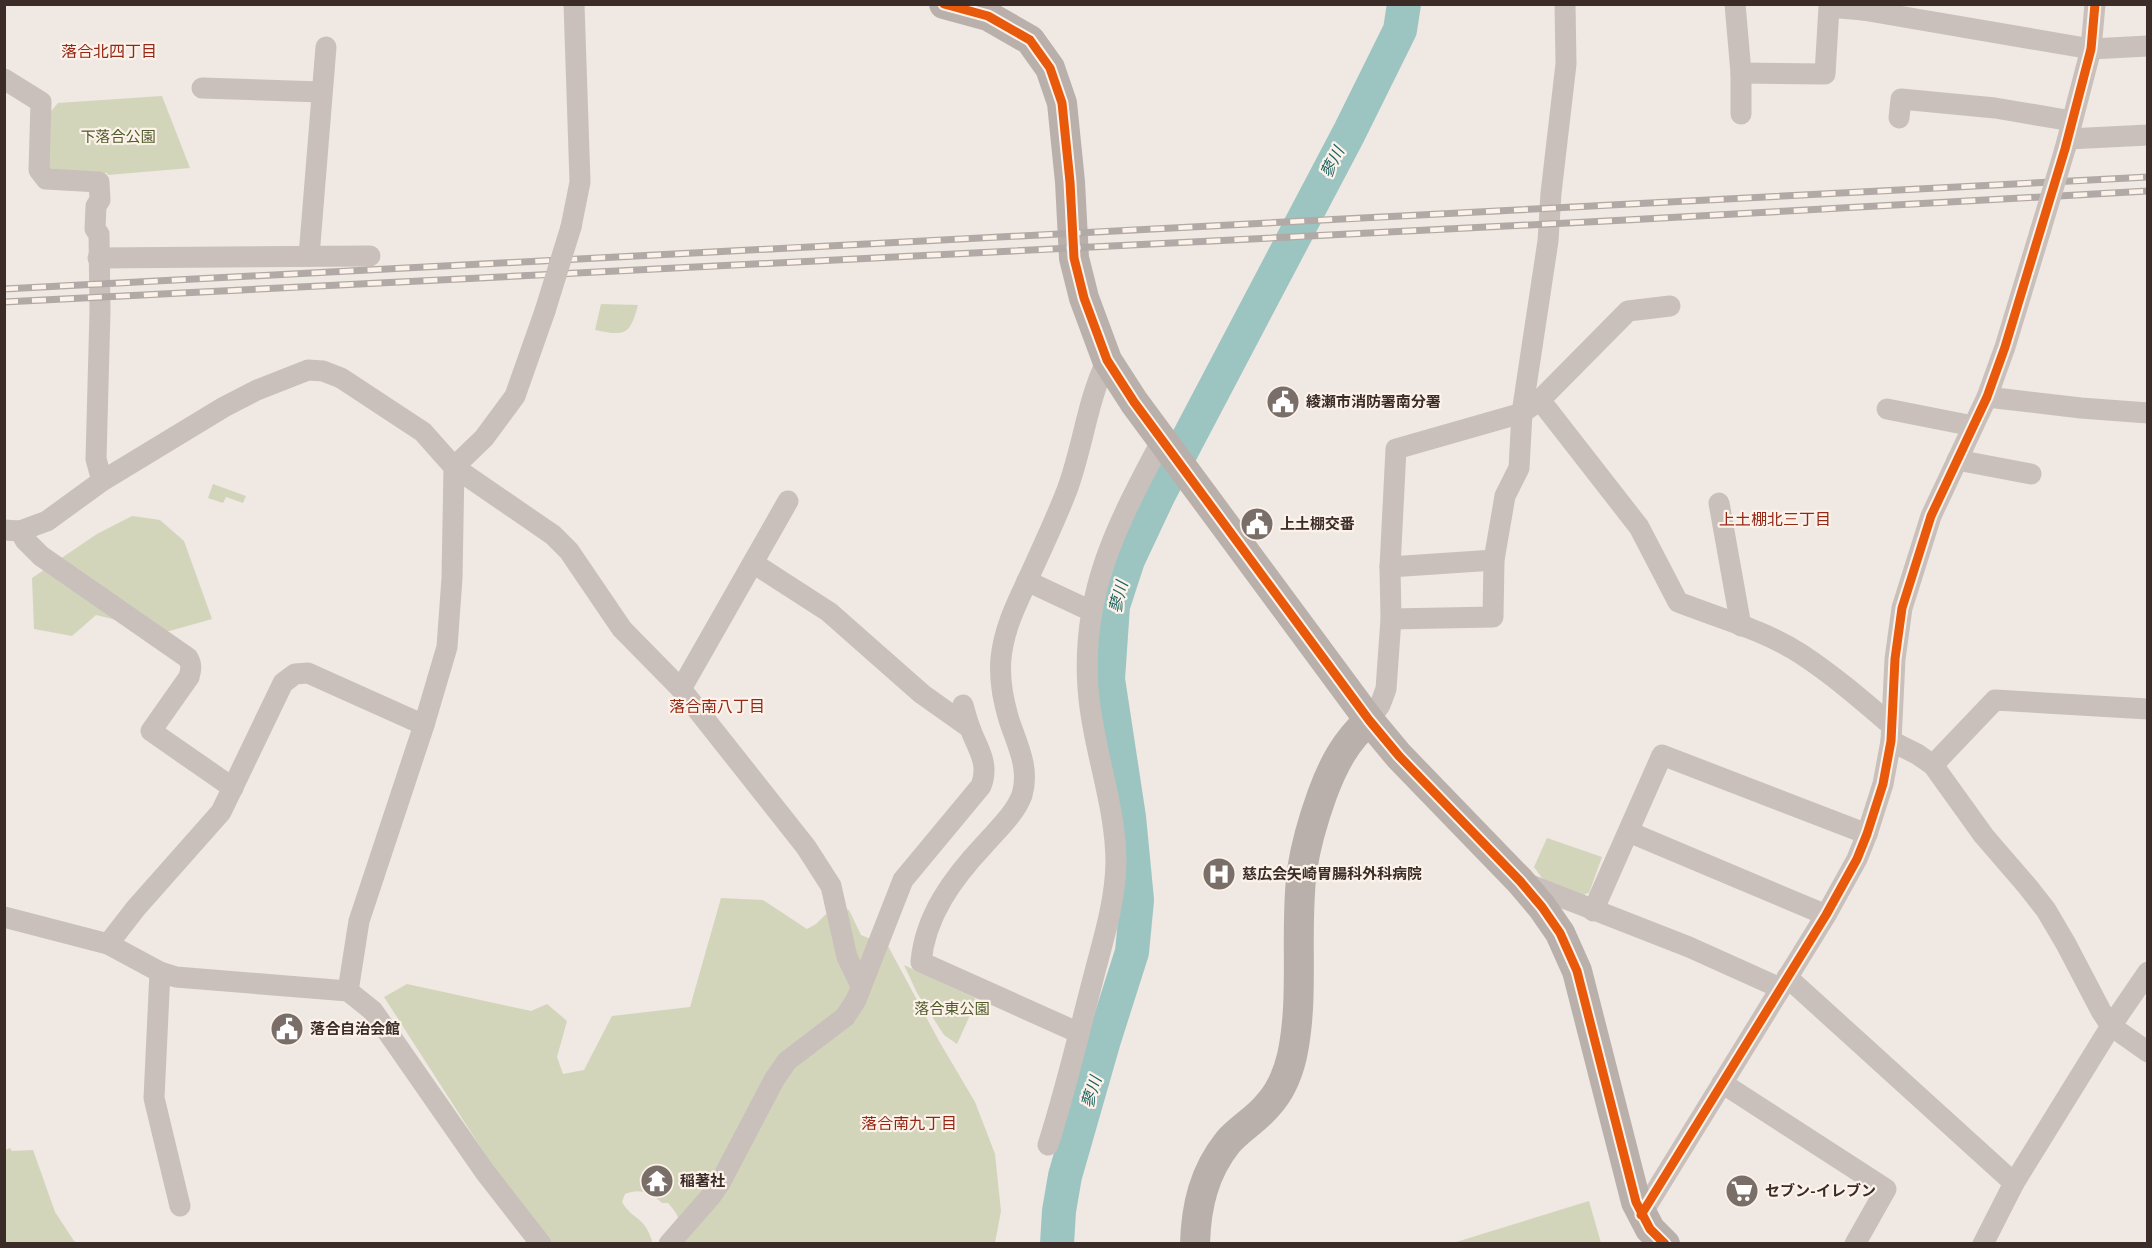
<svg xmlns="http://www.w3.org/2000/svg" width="2152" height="1248" viewBox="0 0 2152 1248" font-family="'Public Sans','Noto Sans JP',sans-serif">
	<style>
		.green { fill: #d3d5bb }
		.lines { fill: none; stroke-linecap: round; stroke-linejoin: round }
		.river { stroke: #9cc5c1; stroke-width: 34 }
		.street { stroke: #c9c0bb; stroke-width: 21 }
		.secondary { stroke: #b9b0ab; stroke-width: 30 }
		.rail-casing { stroke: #b1a9a5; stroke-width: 7 }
		.rail { stroke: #fcf2ea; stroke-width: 4.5; stroke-dasharray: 14; stroke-linecap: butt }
		.street-bridge { stroke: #c9c0bb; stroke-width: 21 }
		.cycleway-casing { stroke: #fcf2ea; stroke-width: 13 }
		.cycleway { stroke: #e8590c; stroke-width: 9 }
		.labels { text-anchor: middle; stroke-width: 4.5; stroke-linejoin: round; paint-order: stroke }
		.park-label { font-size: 15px; fill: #4f5c29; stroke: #fcf2ea }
		.poi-label { font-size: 15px; font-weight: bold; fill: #3b2c28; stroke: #fcf2ea; text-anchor: start }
		.neighbourhood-label { font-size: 16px; fill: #942817; stroke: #fcf2ea }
		.water-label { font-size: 16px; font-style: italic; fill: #18625f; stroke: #fcf2ea }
	</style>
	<rect width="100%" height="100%" fill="#efe8e3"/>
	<g class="green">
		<path d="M 162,96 L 190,168 L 108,175 L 107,173 L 50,172 L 44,165 L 47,116 L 58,103 Z"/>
		<path d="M 601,304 L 638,305 C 630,336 624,336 595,330 Z"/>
		<path d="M 213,484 L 246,496 L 243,503 L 226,497 L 223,503 L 208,498 Z"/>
		<path d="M 132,516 L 160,520 L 184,541 L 212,619 L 166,632 L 96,615 L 72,636 L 34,629 L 32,578 L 97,534 Z"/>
		<path d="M 1547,838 L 1602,857 L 1589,893 L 1585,894 L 1583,899 L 1542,878 L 1534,867 Z"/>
		<path d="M 721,898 L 763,900 L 807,929 L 816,924 L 834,906 L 849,910 L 861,935 L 888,946 L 939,1041 L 975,1102 L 995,1154 L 1001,1211 L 995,1243 L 671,1243 C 680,1223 684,1221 668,1203 L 662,1203 C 650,1192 640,1188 625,1194 L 622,1202 C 632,1220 644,1215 652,1241 L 651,1243 L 547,1243 L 528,1221 L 384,997 L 407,984 L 531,1011 L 547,1004 L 567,1021 L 557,1057 L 563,1074 L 584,1070 L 612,1016 L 690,1007 Z"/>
		<path d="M 904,965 L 975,998 L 975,1004 L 957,1044 L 944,1035 L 917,993 Z"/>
		<path d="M 10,1148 L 12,1151 L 33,1150 L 55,1212 L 74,1241 L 78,1243 L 5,1243 L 5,1150 Z"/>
		<path d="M 1589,1201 L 1601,1243 L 1453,1243 Z"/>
	</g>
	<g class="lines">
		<path class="river" d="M 1057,1244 L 1059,1211 L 1065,1176 L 1104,1040 L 1132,952 L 1137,900 L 1129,817 L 1108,679 L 1113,606 L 1128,560 L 1159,494 L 1349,133 L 1400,30 L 1404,4"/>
		<g class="street">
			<path d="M 1735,4 L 1741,73 L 1741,114"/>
			<path d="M 1864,4 L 1863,10 L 2091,49 L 2148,46"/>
			<path d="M 1741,73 L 1825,74 L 1829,7 L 1863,10"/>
			<path d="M 4,79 L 41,102 L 39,170 L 46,179 L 99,182 L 100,200 L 96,206 L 95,229 L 99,234 L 100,311 L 96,459 L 102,481"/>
			<path d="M 202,88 L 321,92"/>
			<path d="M 1899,118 L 1901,99 L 1995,108 L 2072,121"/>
			<path d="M 2068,139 L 2148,135"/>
			<path d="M 2065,149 L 2091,49 L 2095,4"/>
			<path d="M 571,227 L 580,182 L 574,4"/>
			<path d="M 309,256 L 326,47"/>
			<path d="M 98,258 L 370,256"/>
			<path d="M 1987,397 L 2081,408 L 2148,413"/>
			<path d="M 1540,400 L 1639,527 L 1678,602 C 1719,618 1764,630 1801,654 C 1833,675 1862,700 1891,725"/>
			<path d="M 1887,409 L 1973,426"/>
			<path d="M 1957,460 L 2031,474"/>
			<path d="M 1719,503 L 1741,626"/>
			<path d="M 4,530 L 20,531 L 47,521 L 102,481 L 224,407 L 257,390 L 308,370 L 323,371 L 341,378 L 423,432 L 454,467 L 553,535 L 569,551 L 622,629 L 681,689 L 806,847 L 831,886 L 847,957 L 861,986"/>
			<path d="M 20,531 L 25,540 L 41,556 L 188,658 C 192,665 191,670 189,677 L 151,731 L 233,788"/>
			<path d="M 753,563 L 829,612 L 922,694 L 970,728"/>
			<path d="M 1390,567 L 1494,560"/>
			<path d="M 1027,581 L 1091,611"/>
			<path d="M 1391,619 L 1493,617 L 1494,560 L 1505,496 L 1519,468 L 1522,413 L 1548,241 L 1551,193 L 1566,64 L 1565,4"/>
			<path d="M 681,689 L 788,501"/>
			<path d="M 1369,720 L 1380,705 L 1386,689 L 1391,619 L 1390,567 L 1396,449 L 1522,413 L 1540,400 L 1628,311 L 1670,306"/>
			<path d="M 1891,741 L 1917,754 L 1933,765 L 1984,836 L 2028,887 L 2046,910 L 2066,944 L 2101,1011 L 2111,1026 L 2148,1052"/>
			<path d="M 1933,765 L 1995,700 L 2148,709"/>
			<path d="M 1629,832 L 1826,915"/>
			<path d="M 1523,882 L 1689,947 L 1780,988"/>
			<path d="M 1593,911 L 1662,755 L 1867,834"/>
			<path d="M 4,917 L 108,944 L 160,972 L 176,977 L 348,991 L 373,1011 L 485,1172 L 541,1244"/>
			<path d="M 108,944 L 136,908 L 221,812 L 283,683 L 295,674 L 308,673 L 424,725"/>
			<path d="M 160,972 L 154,1098 L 180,1206"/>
			<path d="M 1787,977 L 2014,1183"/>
			<path d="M 348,991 L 359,921 L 424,725 L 447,647 L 452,578 L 454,467 L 484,438 L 515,396 L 545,311"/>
			<path d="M 1079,1033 L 921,962 C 925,916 953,878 984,845 C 997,830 1015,814 1022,795 C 1030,768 1017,744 1009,720 C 1003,700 999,679 1001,658 C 1004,628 1017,603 1029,577 C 1042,548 1056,519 1067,490 C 1083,447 1087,401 1107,360"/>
			<path d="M 1722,1083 L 1886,1189 L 1855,1244"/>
			<path d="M 1048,1145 C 1065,1092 1078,1037 1092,983 C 1102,943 1115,905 1116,863 C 1116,804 1092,747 1088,688 C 1081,591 1118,523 1162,440"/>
			<path d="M 1641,1215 L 1826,915 L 1857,859 L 1867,834 L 1883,784 L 1891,741 L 1895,659 L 1902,608 L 1931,516 L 1987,397 L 2005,347 L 2040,232"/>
			<path d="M 669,1244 L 711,1196 L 720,1183 L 774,1080 L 787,1061 L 845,1017 L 856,1000 L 903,880 L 981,786 C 990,763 977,748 970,728 C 967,720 965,712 963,705"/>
			<path d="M 1983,1244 L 2014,1183 L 2111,1026 L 2148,972"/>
		</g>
		<g class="secondary">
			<path d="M 944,4 L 988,16 L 1030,40 L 1050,68 L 1062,103 L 1070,182 L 1074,258 L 1084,298 L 1107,360 L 1134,402 L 1369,720 L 1399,756 L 1520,881 L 1542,907 L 1560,933 L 1577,971 L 1636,1202 L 1650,1229 L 1665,1244"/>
			<path d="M 1195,1244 C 1196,1206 1204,1172 1228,1142 C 1240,1128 1257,1119 1268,1105 C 1280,1092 1288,1073 1292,1056 C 1305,995 1294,931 1302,870 C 1306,844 1313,820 1322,795 C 1333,765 1345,742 1369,720"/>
		</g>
		<g class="rail-casing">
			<g id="rail">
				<path d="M 4,289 L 2148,177"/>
				<path d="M 4,302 L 1626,220 L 2148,191"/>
			</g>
		</g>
		<use href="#rail" class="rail"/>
		<g class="street-bridge">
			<path d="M 2040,232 L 2065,149"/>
			<path d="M 545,311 L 571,227"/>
		</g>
		<g class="cycleway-casing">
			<g id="cycleway">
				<path d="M 944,4 L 988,16 L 1030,40 L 1050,68 L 1062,103 L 1070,182 L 1074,258 L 1084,298 L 1107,360 L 1134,402 L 1369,720 L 1399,756 L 1520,881 L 1542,907 L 1560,933 L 1577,971 L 1636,1202 L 1650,1229 L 1665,1244"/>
				<path d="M 1641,1215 L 1826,915 L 1857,859 L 1867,834 L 1883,784 L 1891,741 L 1895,659 L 1902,608 L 1931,516 L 1987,397 L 2005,347 L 2065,149 L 2091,49 L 2095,4"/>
			</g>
		</g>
		<use href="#cycleway" class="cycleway"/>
	</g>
	<defs>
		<g id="civic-disc" transform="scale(1.725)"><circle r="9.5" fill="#7a6e69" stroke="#fcf2ea"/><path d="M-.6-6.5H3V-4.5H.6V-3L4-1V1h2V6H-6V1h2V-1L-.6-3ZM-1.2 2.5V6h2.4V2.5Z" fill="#fff"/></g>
		<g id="hospital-disc" transform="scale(1.725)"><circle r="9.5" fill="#7a6e69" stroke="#fcf2ea"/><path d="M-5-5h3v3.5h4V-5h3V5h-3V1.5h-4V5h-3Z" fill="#fff"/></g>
		<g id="temple-disc" transform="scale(1.725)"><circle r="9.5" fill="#7a6e69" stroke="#fcf2ea"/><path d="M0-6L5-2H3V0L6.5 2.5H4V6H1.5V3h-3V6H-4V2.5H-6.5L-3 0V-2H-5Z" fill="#fff"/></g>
		<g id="supermarket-disc" transform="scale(1.725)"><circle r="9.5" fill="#7a6e69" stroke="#fcf2ea"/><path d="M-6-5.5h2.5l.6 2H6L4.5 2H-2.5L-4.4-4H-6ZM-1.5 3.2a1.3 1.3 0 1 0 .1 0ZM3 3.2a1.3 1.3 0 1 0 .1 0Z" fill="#fff"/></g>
	</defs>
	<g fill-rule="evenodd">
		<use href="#civic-disc" x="1283" y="402"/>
		<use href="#civic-disc" x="1257" y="524"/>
		<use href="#hospital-disc" x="1219" y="874"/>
		<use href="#civic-disc" x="287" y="1029"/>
		<use href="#temple-disc" x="657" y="1181"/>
		<use href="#supermarket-disc" x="1742" y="1191"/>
	</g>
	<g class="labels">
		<g class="park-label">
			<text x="118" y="142">下落合公園</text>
			<text x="952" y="1014">落合東公園</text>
		</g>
		<g class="poi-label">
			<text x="1306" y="407">綾瀬市消防署南分署</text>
			<text x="1280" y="529">上土棚交番</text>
			<text x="1242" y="879">慈広会矢崎胃腸科外科病院</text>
			<text x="310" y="1034">落合自治会館</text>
			<text x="680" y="1186">稲著社</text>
			<text x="1765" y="1196">セブン-イレブン</text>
		</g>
		<g class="neighbourhood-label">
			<text x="109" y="57">落合北四丁目</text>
			<text x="1775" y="525">上土棚北三丁目</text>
			<text x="717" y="712">落合南八丁目</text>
			<text x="909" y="1129">落合南九丁目</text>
		</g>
		<g class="water-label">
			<text transform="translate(1332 162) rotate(-63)" y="6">蓼川</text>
			<text transform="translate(1118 597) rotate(-76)" y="6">蓼川</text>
			<text transform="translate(1091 1092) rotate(-73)" y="6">蓼川</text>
		</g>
	</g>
	<rect width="2152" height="1248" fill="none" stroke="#3b2c28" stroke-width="12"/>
</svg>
